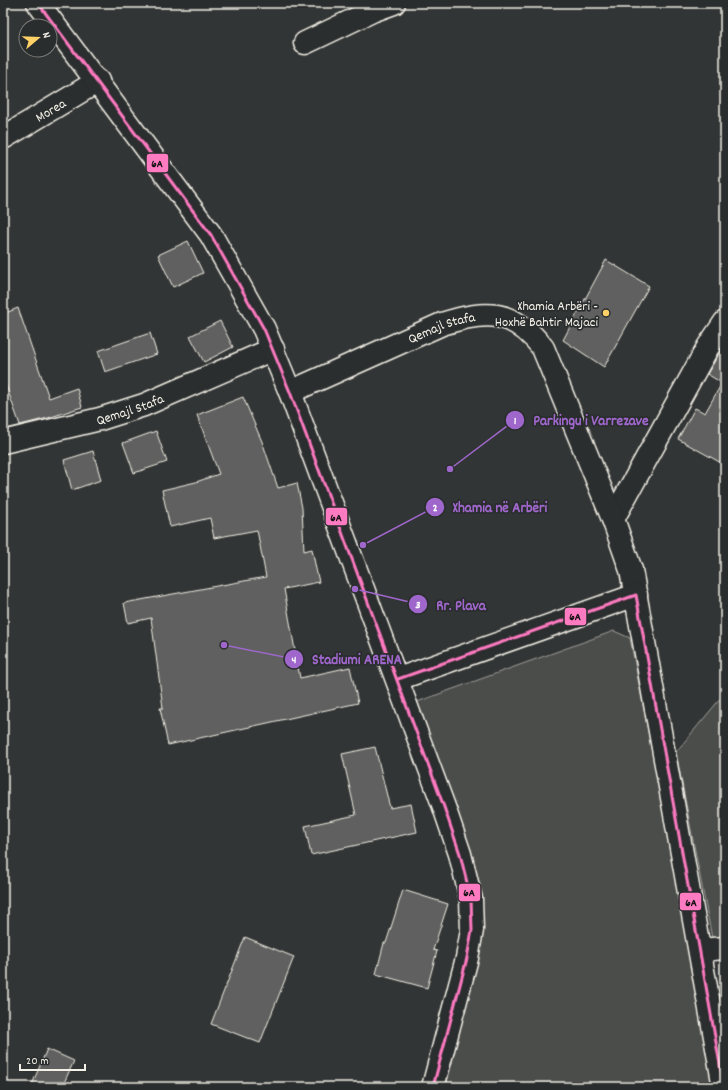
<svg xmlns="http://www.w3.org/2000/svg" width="728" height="1090" viewBox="0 0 728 1090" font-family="Dekko,sans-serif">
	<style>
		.green { fill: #4b4d4c; stroke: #a09f9a }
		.building { fill: #5f605f; stroke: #f4f1e8 }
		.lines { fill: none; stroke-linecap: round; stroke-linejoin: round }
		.street-casing { stroke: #f4f1e8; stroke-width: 25 }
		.secondary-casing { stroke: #f4f1e8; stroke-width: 25 }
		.street { stroke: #2a2d2e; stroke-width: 22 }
		.secondary { stroke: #2a2d2e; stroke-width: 22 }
		.bus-1-casing { stroke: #2a2d2e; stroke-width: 6 }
		.bus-1 { stroke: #fe7ac1; stroke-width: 3 }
		.poi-dot { fill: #ffd166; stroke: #2a2d2e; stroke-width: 1.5 }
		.labels { text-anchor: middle; stroke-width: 3.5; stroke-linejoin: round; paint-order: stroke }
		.street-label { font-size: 14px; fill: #f4f1e8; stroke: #2a2d2e }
		.poi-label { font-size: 14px; fill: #f4f1e8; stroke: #2a2d2e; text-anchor: end }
		.leader { fill: none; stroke: #9f67cb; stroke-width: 1.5 }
		.callout-dot { fill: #9f67cb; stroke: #2a2d2e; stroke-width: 1.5 }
		.mark-label { font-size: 12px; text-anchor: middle; font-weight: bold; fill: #fff }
		.callout-label { font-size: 15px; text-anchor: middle; font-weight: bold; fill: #9f67cb; stroke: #2a2d2e; stroke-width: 3.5; stroke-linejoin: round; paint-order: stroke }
		.line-badge { stroke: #2a2d2e; stroke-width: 1.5 }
		.pale-badge-label { font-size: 11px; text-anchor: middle; font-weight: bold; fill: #111 }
	</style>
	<rect width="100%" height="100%" fill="#323535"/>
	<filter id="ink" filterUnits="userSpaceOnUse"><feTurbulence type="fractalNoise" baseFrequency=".025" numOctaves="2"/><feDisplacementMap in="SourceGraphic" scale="8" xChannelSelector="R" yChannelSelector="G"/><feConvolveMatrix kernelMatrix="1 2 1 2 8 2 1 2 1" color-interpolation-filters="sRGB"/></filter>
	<g filter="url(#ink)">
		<g class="green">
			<path d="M 614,631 L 630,638 L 717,1087 L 446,1087 L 469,991 L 476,874 L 422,714 L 417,702 Z"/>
			<path d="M 725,693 L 725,937 L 712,938 L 676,752 Z"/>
		</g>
		<g class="building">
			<path d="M 188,241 L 203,273 L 173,287 L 158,255 Z"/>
			<path d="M 606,260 L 649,286 L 604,367 L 563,340 Z"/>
			<path d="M 18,308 L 49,398 L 77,388 L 82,407 L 48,418 L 20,425 L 3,377 L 3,314 Z"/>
			<path d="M 220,321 L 233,347 L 204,362 L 190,336 Z"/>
			<path d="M 150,333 L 157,354 L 105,372 L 98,351 Z"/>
			<path d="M 725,344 L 725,465 L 678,439 L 695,408 L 705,413 L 722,383 L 707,374 Z"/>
			<path d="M 243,397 L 263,444 L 278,488 L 297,483 L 302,508 L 304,551 L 312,549 L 316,569 L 319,582 L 284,589 L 300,678 L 350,667 L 358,703 L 168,745 L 160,708 L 163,708 L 151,618 L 128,623 L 124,603 L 266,577 L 257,530 L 214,538 L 210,518 L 170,527 L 162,490 L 196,482 L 219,474 L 197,415 Z"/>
			<path d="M 156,431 L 167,462 L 134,473 L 123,443 Z"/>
			<path d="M 93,451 L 101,480 L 72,490 L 64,460 Z"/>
			<path d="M 375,747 L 390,808 L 411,804 L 417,832 L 311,855 L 305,826 L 356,815 L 342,754 Z"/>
			<path d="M 403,890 L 448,904 L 433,950 L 437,951 L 427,988 L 376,974 L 384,943 L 386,943 Z"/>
			<path d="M 245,937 L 294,957 L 260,1043 L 211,1024 Z"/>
			<path d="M 47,1049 L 74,1061 L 62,1087 L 31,1087 Z"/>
		</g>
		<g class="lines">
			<g class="street-casing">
				<g id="street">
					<path d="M 305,43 L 372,11 L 394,3"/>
					<path id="s1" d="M 3,138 L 98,81"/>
					<path id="s2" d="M 3,442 L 100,419 L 144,405 L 273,349"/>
					<path d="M 613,519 L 708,347 L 725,322"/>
					<path d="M 700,950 L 725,948"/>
				</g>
			</g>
			<g class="secondary-casing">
				<g id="secondary">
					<path d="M 38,3 L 211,235 L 264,329 L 290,392 L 444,807 L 460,854 L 471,899 L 472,930 L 467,958 L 433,1087"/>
					<path id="s3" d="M 290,392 L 442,324 C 486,310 513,309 543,348 L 613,519 L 631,570 L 724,1087"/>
					<path d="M 398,679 L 636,595"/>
				</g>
			</g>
			<use href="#street" class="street"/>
			<use href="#secondary" class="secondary"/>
			<g class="bus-1-casing">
				<g id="bus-1">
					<path d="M 38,3 L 211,235 L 264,329 L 290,392 L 444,807 L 460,854 L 471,899 L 472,930 L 467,958 L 433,1087"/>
					<path d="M 398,679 L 636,595 L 724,1087"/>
				</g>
			</g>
			<use href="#bus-1" class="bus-1"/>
		</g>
	</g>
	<circle class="poi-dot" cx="606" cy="313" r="4"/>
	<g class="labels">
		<g class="street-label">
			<text dy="5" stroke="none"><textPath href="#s1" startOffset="55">Morea</textPath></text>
			<text dy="5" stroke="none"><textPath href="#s3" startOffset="165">Qemajl Stafa</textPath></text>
			<text dy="5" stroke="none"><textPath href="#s2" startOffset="131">Qemajl Stafa</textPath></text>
		</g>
		<g class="poi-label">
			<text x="598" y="310">Xhamia Arbëri -<tspan x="598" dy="16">Hoxhë Bahtir Majaci</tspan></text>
		</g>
	</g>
	<path class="leader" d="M450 469L515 420M363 545L435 507M355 589L418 604M224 645L294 659"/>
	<g class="callout-dot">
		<circle cx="450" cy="469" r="4"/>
		<circle cx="363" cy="545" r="4"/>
		<circle cx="355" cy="589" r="4"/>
		<circle cx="224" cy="645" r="4"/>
		<circle cx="515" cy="420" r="10"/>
		<circle cx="435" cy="507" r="10"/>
		<circle cx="418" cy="604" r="10"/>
		<circle cx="294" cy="659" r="10"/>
	</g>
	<g class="mark-label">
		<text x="515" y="424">1</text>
		<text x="435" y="511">2</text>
		<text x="418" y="608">3</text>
		<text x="294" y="663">4</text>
	</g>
	<g class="callout-label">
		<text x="591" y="425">Parkingu i Varrezave</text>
		<text x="500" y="512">Xhamia në Arbëri</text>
		<text x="461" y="610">Rr. Plava</text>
		<text x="357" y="664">Stadiumi ARENA</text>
	</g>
	<g class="line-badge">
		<rect x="146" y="153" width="23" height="20" rx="4" fill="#fe7ac1"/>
		<rect x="325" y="507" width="23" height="19" rx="4" fill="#fe7ac1"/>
		<rect x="564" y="607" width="23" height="19" rx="4" fill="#fe7ac1"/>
		<rect x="458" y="883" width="23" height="19" rx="4" fill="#fe7ac1"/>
		<rect x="679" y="892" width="23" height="19" rx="4" fill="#fe7ac1"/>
	</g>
	<g class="pale-badge-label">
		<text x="157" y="167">6A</text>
		<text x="336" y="521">6A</text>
		<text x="575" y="620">6A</text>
		<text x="469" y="896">6A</text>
		<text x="691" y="906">6A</text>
	</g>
	<rect width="728" height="1090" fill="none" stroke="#2a2d2e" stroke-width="16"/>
	<rect x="8" y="8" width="712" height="1074" fill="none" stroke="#f4f1e8" stroke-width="1.5" filter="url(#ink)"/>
	<g transform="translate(38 38) rotate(71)"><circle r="19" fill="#2a2d2e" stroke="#7b7b78"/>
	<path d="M0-3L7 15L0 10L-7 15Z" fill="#ffd166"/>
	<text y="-6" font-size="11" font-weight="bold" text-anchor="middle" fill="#f4f1e8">N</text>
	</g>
	<path d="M20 1064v6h65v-6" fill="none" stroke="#f4f1e8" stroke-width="2"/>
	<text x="26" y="1064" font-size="12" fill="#f4f1e8" stroke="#2a2d2e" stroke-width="3" paint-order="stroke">20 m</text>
</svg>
